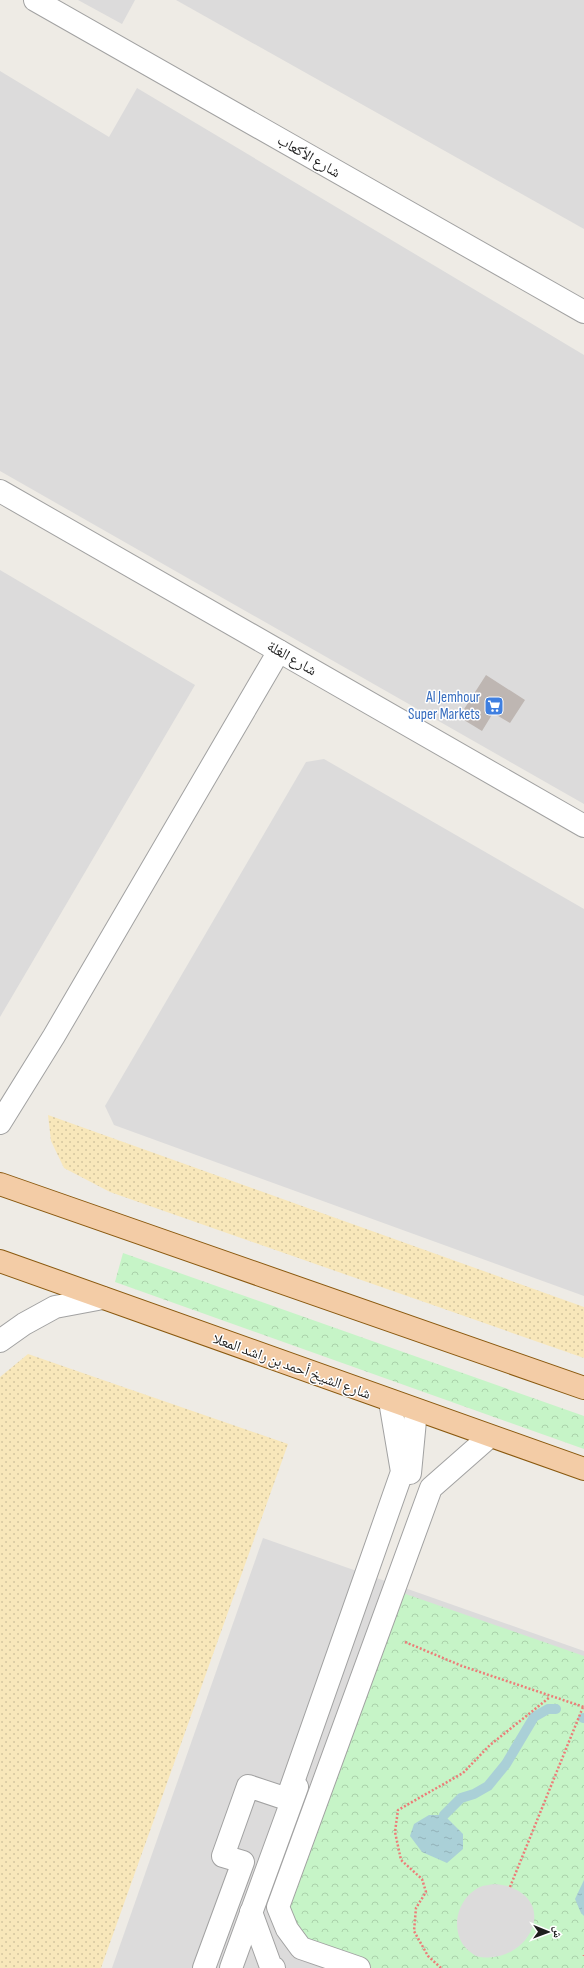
<svg xmlns="http://www.w3.org/2000/svg" width="584" height="1968" viewBox="0 0 584 1968" font-family="'Sofia Sans Condensed','Noto Naskh Arabic',sans-serif">
	<style>
		.residential { fill: #dcdbdb }
		.sand { fill: url(#sand-dots) }
		.park { fill: url(#park-crowns); fill-rule: evenodd }
		.water { fill: url(#water-ripples) }
		.lines { fill: none; stroke-linecap: round; stroke-linejoin: round }
		.stream { stroke: #aad0d7; stroke-width: 10 }
		.building { fill: #beb6b2 }
		.minor-casing { stroke: #a2a2a2; stroke-width: 24 }
		.major-casing { stroke: #8a590f; stroke-width: 24 }
		.path { stroke: #ec7d78; stroke-width: 2.5; stroke-dasharray: 2 2; stroke-linecap: butt }
		.minor { stroke: #fff; stroke-width: 22 }
		.major { stroke: #f3cca6; stroke-width: 22 }
		.labels { text-anchor: middle; stroke-width: 3; stroke-linejoin: round; paint-order: stroke }
		.street-label { font-size: 15px; fill: #1e1e1e; stroke: #fff }
		.shop-label { font-size: 15px; fill: #366cbe; stroke: #fff; text-anchor: end }
	</style>
	<defs>
		<pattern id="sand-dots" width="8" height="8" patternUnits="userSpaceOnUse"><rect width="8" height="8" fill="#f8e7ba"/><path d="M2 2h.1M6 6h.1" fill="none" stroke="#d4c69f" stroke-width="1.8" stroke-linecap="round"/></pattern>
		<pattern id="park-crowns" width="20" height="18" patternUnits="userSpaceOnUse"><rect width="20" height="18" fill="#c6f4c7"/><path d="M2 6a3 3 0 1 1 6 0M12 15a3 3 0 1 1 6 0" fill="none" stroke="#aad1aa"/></pattern>
		<pattern id="water-ripples" width="26" height="14" patternUnits="userSpaceOnUse"><rect width="26" height="14" fill="#aad0d7"/><path d="M2 4q2-2 4 0t4 0M15 11q2-2 4 0t4 0" fill="none" stroke="#92b2b8"/></pattern>
	</defs>
	<rect width="100%" height="100%" fill="#eeebe5"/>
	<g class="residential">
		<path d="M 78,0 L 135,0 L 122,24 Z"/>
		<path d="M 176,0 L 584,0 L 584,229 Z"/>
		<path d="M 0,71 L 109,137 L 137,88 L 584,355 L 584,804 L 0,471 Z"/>
		<path d="M 0,570 L 195,685 L 0,1017 Z"/>
		<path d="M 324,759 L 584,909 L 584,1296 L 114,1125 L 105,1106 L 306,762 Z"/>
		<path d="M 263,1538 L 584,1651 L 584,1968 L 112,1968 Z"/>
	</g>
	<g class="sand">
		<path d="M 48,1115 L 584,1307 L 584,1358 L 110,1192 L 64,1168 L 51,1141 Z"/>
		<path d="M 28,1354 L 288,1444 L 101,1968 L 0,1968 L 0,1377 Z"/>
	</g>
	<g class="park">
		<path d="M 123,1253 L 584,1416 L 584,1449 L 115,1282 Z"/>
		<path d="M 400,1592 L 584,1656 L 584,1968 L 359,1968 L 301,1948 L 278,1907 ZM 495,1884 C 500,1885 506,1885 510,1887 C 561,1906 523,1968 476,1956 C 470,1952 463,1947 460,1939 C 452,1920 461,1896 480,1887 C 484,1885 490,1885 495,1884 Z"/>
	</g>
	<g class="water">
		<path d="M 429,1815 L 444,1815 L 463,1834 L 463,1849 L 447,1863 L 422,1852 L 410,1836 L 414,1824 Z"/>
		<path d="M 584,1880 L 584,1916 L 581,1913 L 575,1899 Z"/>
	</g>
	<g class="lines">
		<g class="stream">
			<path d="M 583,1718 L 584,1718"/>
			<path d="M 444,1815 L 461,1798 L 474,1794 L 488,1786 L 506,1764 L 534,1717 L 548,1709 L 556,1709"/>
		</g>
	</g>
	<path class="building" d="M 486,675 L 525,700 L 510,723 L 493,713 L 482,731 L 459,717 Z"/>
	<g class="lines">
		<g class="minor-casing">
			<g id="minor">
				<path d="M 35,0 L 584,312"/>
				<path d="M 0,491 L 584,826"/>
				<path d="M 0,1123 L 54,1036 L 279,651"/>
				<path d="M 0,1341 L 24,1324 L 55,1307 L 103,1298"/>
				<path d="M 410,1473 L 416,1410"/>
				<path d="M 251,1912 L 271,1967 L 274,1968"/>
				<path d="M 204,1968 L 243,1862 L 223,1856 L 248,1786 L 287,1799 L 402,1472 L 390,1401"/>
				<path d="M 231,1968 L 297,1787"/>
				<path d="M 359,1968 L 301,1948 L 287,1929 L 278,1907 L 431,1488 L 489,1437"/>
			</g>
		</g>
		<g class="major-casing">
			<g id="major">
				<path d="M 0,1184 L 584,1388"/>
				<path d="M 0,1261 L 584,1469"/>
			</g>
		</g>
		<g class="path">
			<path d="M 405,1642 L 462,1666 L 584,1707"/>
			<path d="M 510,1887 L 583,1707"/>
			<path d="M 584,1956 L 584,1955"/>
			<path d="M 441,1968 L 428,1956 L 414,1931 L 416,1908 L 426,1892 L 422,1879 L 401,1860 L 395,1832 L 398,1810 L 463,1773 L 490,1745 L 550,1697"/>
		</g>
		<use href="#minor" class="minor"/>
		<use href="#major" class="major"/>
	</g>
	<defs>
		<g id="supermarket-square" transform="scale(1)"><rect x="-9" y="-9" width="18" height="18" rx="4" fill="#3f7fe0" stroke="#fff"/><path d="M-6-5.5h2.5l.6 2H6L4.5 2H-2.5L-4.4-4H-6ZM-1.5 3.2a1.3 1.3 0 1 0 .1 0ZM3 3.2a1.3 1.3 0 1 0 .1 0Z" fill="#fff"/></g>
	</defs>
	<g fill-rule="evenodd">
		<use href="#supermarket-square" x="494" y="706"/>
	</g>
	<g class="labels">
		<g class="street-label">
			<text transform="translate(309 156) rotate(30)" y="5">شارع الأكعاب</text>
			<text transform="translate(292 658) rotate(30)" y="5">شارع الغلة</text>
			<text transform="translate(292 1366) rotate(20)" y="5">شارع الشيخ أحمد بن راشد المعلا</text>
		</g>
		<g class="shop-label">
			<text x="480" y="702">Al Jemhour<tspan x="480" dy="17">Super Markets</tspan></text>
		</g>
	</g>
	<g transform="translate(548 1932) rotate(91)" stroke="#ffffff" stroke-width="3" paint-order="stroke">
	<path d="M0-3L7 15L0 10L-7 15Z" fill="#1e1e1e"/>
	<text y="-6" font-size="11" font-weight="bold" text-anchor="middle" fill="#1e1e1e">ش</text>
	</g>
</svg>
